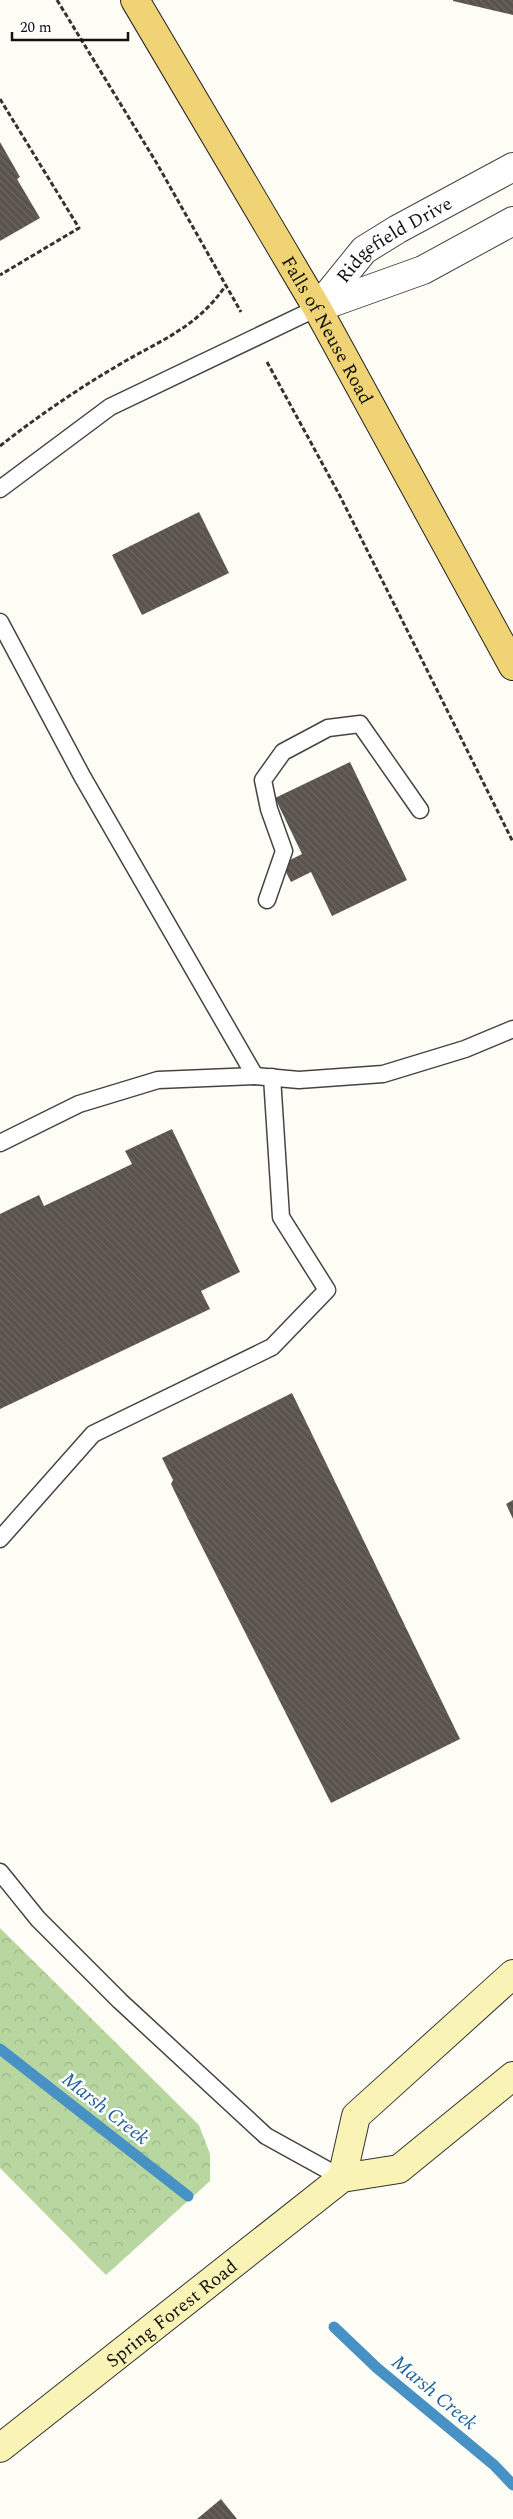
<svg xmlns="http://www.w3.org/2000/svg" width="513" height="2519" viewBox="0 0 513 2519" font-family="Spectral,serif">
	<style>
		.forest { fill: url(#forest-crowns) }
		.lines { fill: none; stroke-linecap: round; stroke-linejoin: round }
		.stream { stroke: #4891c5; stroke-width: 11 }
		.building { fill: url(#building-back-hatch) }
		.lane-casing { stroke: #444; stroke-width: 19 }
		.street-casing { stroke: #444; stroke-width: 30 }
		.secondary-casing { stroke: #333; stroke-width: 30 }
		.primary-casing { stroke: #222; stroke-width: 30 }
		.path { stroke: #333; stroke-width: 3; stroke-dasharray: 5 2.5; stroke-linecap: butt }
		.lane { stroke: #fff; stroke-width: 16 }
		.street { stroke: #fff; stroke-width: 28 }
		.secondary { stroke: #f9f3b5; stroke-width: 28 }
		.primary { stroke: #efd374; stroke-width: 28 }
		.labels { text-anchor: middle; stroke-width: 5; stroke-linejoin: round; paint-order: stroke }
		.street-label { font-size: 19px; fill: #111; stroke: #fff }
		.water-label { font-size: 20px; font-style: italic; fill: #21649b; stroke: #fff }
	</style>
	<defs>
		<pattern id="forest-crowns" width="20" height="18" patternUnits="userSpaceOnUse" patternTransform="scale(1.25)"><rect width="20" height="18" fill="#b8d7a0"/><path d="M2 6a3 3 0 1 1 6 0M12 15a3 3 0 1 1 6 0" fill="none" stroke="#9db889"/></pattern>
		<pattern id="building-back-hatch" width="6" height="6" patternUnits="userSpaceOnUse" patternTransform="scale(1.25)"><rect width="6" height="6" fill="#59524d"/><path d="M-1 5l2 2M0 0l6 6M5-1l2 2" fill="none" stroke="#6c6662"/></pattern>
	</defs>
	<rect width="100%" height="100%" fill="#fefdf5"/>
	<path class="forest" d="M 0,1928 L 199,2125 L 210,2154 L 210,2181 L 106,2275 L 0,2168 Z"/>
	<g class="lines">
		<g class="stream">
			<path d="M 0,2049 L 188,2196"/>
			<path d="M 334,2327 L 377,2368 L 494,2465 L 513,2485"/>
		</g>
	</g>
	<g class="building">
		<path d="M 453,0 L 513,0 L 513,15 L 453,1 Z"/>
		<path d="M 0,142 L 20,177 L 17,179 L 40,218 L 0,241 Z"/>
		<path d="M 199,512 L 229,573 L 142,615 L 112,555 Z"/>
		<path d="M 350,762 L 407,880 L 332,916 L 311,872 L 291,882 L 282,864 L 302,854 L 275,798 Z"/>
		<path d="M 172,1129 L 240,1272 L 201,1291 L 210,1309 L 0,1409 L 0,1214 L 39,1195 L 44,1206 L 132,1164 L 125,1151 Z"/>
		<path d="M 292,1393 L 460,1739 L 331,1803 L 188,1519 L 171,1484 L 173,1480 L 162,1458 Z"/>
		<path d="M 513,1500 L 513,1519 L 506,1504 Z"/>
		<path d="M 221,2499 L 237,2519 L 197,2519 Z"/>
	</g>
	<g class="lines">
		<g class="lane-casing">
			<g id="lane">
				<path d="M 0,489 L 110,407 L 317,308"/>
				<path d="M 0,622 L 82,776 L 255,1076"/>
				<path d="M 267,900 L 284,851 L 269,809 L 263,780 L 283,752 L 328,728 L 360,724 L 420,810"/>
				<path d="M 0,1143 L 79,1104 L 158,1080 L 255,1076 L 299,1080 L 383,1074 L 465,1049 L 513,1029"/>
				<path d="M 0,1539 L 93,1434 L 272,1347 L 327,1290 L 281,1217 L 272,1077"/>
				<path d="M 0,1872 L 38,1919 L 120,2001 L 266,2136 L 342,2178"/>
			</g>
		</g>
		<g class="street-casing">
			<g id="street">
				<path id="s1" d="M 317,308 L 364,250 L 398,229 L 513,167"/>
				<path d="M 317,308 L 423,270 L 513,221"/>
			</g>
		</g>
		<g class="secondary-casing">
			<g id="secondary">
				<path d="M 342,2178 L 356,2116 L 513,1974"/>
				<path id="s2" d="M 0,2448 L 342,2178 L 399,2169 L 513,2076"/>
			</g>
		</g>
		<g class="primary-casing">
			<g id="primary">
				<path id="s3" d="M 135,0 L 317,308 L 513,666"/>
			</g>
		</g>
		<g class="path">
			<path d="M 57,0 L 156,162 L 241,312"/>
			<path d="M 0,99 L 79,228 L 0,275"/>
			<path d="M 267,362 L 340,496 L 513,842"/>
			<path d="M 0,446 C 37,417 76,390 117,366 C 160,340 196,329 226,285"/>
		</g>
		<use href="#lane" class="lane"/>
		<use href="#street" class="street"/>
		<use href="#secondary" class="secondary"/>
		<use href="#primary" class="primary"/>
	</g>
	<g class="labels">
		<g class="street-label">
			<text dy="7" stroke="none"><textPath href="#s1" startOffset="105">Ridgefield Drive</textPath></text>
			<text dy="7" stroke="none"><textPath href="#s3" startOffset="382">Falls of Neuse Road</textPath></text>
			<text dy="7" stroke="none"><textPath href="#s2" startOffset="218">Spring Forest Road</textPath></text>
		</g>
		<g class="water-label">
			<text transform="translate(106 2108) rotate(38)" y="7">Marsh Creek</text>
			<text transform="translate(435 2392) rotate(40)" y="7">Marsh Creek</text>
		</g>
	</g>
	<path d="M12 32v8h116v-8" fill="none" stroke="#111111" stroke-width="2.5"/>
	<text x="20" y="32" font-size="15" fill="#111111" stroke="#ffffff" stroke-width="4" paint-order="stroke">20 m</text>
</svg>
